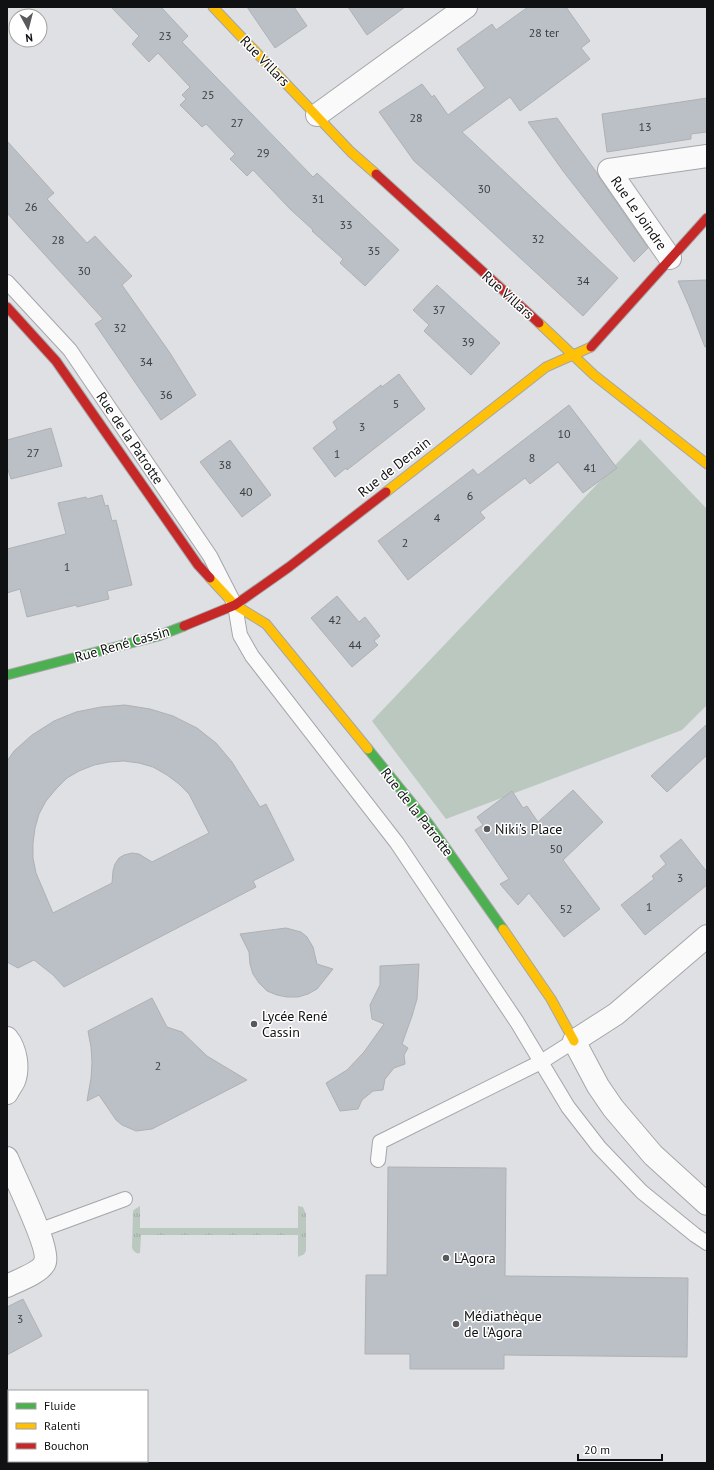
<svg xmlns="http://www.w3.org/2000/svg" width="714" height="1470" viewBox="0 0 714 1470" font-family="'PT Sans',sans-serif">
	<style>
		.grass { fill: url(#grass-tufts) }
		.green { fill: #bbc8c0 }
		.building { fill: #bbc0c6; stroke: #afb1b3; fill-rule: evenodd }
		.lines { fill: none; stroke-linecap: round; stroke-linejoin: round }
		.lane-casing { stroke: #a4a6a8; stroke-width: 16 }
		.street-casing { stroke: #a4a6a8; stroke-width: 24 }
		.fast-casing { stroke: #a4a6a8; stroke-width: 11 }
		.slow-casing { stroke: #a4a6a8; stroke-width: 11 }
		.jam-casing { stroke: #a4a6a8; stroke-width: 11 }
		.lane { stroke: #fafafb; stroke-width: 14 }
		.street { stroke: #fafafb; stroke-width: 22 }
		.fast { stroke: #4caf50; stroke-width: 9 }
		.slow { stroke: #ffc107; stroke-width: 9 }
		.jam { stroke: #c62828; stroke-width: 9 }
		.poi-dot { fill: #58595b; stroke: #fff; stroke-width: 1.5 }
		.labels { text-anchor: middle; stroke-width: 3; stroke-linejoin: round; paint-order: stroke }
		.number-label { font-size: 12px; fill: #3b3d3f }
		.street-label { font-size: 14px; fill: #101112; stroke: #fff }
		.poi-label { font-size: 14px; fill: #101112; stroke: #fff; text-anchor: start }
	</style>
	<defs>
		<pattern id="grass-tufts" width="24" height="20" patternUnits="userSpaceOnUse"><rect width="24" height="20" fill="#bbc8c0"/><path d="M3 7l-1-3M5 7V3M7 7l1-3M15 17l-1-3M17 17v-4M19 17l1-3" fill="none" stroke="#a0aba4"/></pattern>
	</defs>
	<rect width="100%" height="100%" fill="#dee0e3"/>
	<path class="grass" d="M 140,1206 L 140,1228 L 298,1228 L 298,1206 L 303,1207 L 306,1214 L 306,1251 L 304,1254 L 298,1257 L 298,1235 L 141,1235 L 140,1253 C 136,1254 134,1252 132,1248 L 133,1211 L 135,1209 Z"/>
	<path class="green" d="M 640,439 L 707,509 L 707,705 L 682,730 L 446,819 L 372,721 Z"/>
	<g class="building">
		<path d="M 111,7 L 161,7 L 188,36 L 182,42 L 313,177 L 317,173 L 399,250 L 365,286 L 340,263 L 343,259 L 312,231 L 313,230 L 290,209 L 253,170 L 247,176 L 230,159 L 235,154 L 206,124 L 202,127 L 180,105 L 186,99 L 182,95 L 190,87 L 158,53 L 149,62 L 132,44 L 139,36 Z"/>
		<path d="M 247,7 L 294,7 L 307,26 L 275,48 Z"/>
		<path d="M 348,7 L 405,7 L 367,35 Z"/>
		<path d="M 528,7 L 566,7 L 590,41 L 581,48 L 590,59 L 520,111 L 510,97 L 462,132 L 618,278 L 583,316 L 439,183 L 414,161 L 379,112 L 422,84 L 432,97 L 434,95 L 448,115 L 485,88 L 457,49 L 492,24 L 496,30 Z"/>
		<path d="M 707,98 L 707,132 L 691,134 L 691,139 L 607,152 L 602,114 Z"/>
		<path d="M 557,118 L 597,173 L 599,177 L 648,248 L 634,262 L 563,171 L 528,122 Z"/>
		<path d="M 7,141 L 54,193 L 47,199 L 87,243 L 95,236 L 132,276 L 122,285 L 170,353 L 196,395 L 161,420 L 95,324 L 103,319 L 7,213 Z"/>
		<path d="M 707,280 L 707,347 L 705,347 L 689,306 L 678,281 Z"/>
		<path d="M 437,285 L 500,343 L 471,375 L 424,331 L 429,325 L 413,310 Z"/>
		<path d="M 399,374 L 425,409 L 347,470 L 346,468 L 335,477 L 313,448 L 337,429 L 333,422 L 381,385 L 382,387 Z"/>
		<path d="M 569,405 L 617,468 L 583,493 L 558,462 L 530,484 L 525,478 L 480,512 L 485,518 L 408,580 L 378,541 L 473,469 L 478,475 Z"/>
		<path d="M 51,428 L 62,466 L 11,479 L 7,467 L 7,440 Z"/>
		<path d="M 230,440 L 271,495 L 242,517 L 200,462 Z"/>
		<path d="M 102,495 L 105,506 L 108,505 L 112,521 L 116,520 L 132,585 L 107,591 L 109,599 L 77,607 L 76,605 L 27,617 L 20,589 L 7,593 L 7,549 L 66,534 L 58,503 L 86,497 L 87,499 Z"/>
		<path d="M 337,596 L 359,622 L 365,617 L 380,636 L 374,641 L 378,645 L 352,667 L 311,618 Z"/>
		<path d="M 125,705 L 150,709 L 173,716 L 197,728 L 216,743 L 232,762 L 260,807 L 266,804 L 294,860 L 253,881 L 256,887 L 64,987 L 53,975 L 34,960 L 18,968 L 7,962 L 7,761 L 14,751 L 32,735 L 54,721 L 76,712 L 101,707 ZM 124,761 L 139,763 L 153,767 L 167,775 L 179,784 L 189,794 L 209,833 L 152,862 L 139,854 L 132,853 L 124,855 L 119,858 L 115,864 L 113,871 L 112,883 L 53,913 L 36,873 L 33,858 L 33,843 L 35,828 L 39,814 L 46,801 L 56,789 L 67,778 L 79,771 L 94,765 L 109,762 Z"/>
		<path d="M 707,724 L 707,755 L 667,792 L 651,776 Z"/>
		<path d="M 573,790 L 603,822 L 563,860 L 600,909 L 564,937 L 529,893 L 518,905 L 500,884 L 509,879 L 475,830 L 483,825 L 477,817 L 512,791 L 523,808 L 527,806 L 538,822 Z"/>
		<path d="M 681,839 L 707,872 L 707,885 L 645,935 L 621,905 L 654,879 L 652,876 L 666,864 L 660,856 Z"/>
		<path d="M 286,928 L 301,932 L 307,937 L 313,947 L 317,964 L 333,969 L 317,989 L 308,994 L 298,997 L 287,997 L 277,995 L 267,991 L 259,983 L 253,974 L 250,964 L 249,952 L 240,934 Z"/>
		<path d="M 419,964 L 417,999 L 412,1016 L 402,1044 L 408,1048 L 404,1055 L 405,1064 L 394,1068 L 385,1079 L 383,1090 L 373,1091 L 362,1100 L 358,1109 L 340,1111 L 326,1083 L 347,1070 L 364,1052 L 384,1024 L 372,1019 L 370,1005 L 380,985 L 380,966 Z"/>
		<path d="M 152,998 L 167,1027 L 182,1032 L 207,1056 L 247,1080 L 152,1129 L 136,1131 L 122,1125 L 116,1120 L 99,1095 L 87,1101 L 91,1078 L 92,1062 L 91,1047 L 88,1031 Z"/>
		<path d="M 388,1167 L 506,1168 L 505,1276 L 688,1278 L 687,1357 L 504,1355 L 504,1369 L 410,1369 L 410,1354 L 365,1354 L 366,1275 L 387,1275 Z"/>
		<path d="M 23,1299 L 42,1336 L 7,1355 L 7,1307 Z"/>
	</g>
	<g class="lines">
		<g class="lane-casing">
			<g id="lane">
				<path d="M 7,282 L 70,350 L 210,556 L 235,605 L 240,635 L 252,656 L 397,843 L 517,1022 L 568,1107 L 599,1147 L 642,1192 L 695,1235 L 707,1243"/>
				<path d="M 378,1160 L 380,1142 L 541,1062 L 574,1041"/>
				<path d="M 38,1231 L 125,1199"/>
			</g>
		</g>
		<g class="street-casing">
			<g id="street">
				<path d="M 317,115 L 466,7"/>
				<path d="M 670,258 L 609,170 L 707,156"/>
				<path d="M 707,936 L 616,1014 L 574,1041 L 598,1086 L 613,1108 L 653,1155 L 707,1204"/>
				<path d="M 7,1038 C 16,1049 19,1068 14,1081 C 12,1085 9,1089 7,1093"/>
				<path d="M 7,1158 C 14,1176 50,1247 45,1262 C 42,1272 17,1281 7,1286"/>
			</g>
		</g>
		<g class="fast-casing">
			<g id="fast">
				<path d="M 7,675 L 158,636 L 184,626"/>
				<path d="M 368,749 L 428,823 L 503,929"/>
			</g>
		</g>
		<g class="slow-casing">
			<g id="slow">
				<path d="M 213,7 L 351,152 L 376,174"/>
				<path d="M 539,323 L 594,375 L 707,464"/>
				<path d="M 386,492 L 546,367 L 591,347"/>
				<path d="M 210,578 L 235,605 L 266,624 L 368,749"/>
				<path d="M 503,929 L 551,999 L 574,1041"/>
			</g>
		</g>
		<g class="jam-casing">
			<g id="jam">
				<path d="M 376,174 L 539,323"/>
				<path d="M 7,307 L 56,361 L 198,565 L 210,578"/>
				<path d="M 591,347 L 707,218"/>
				<path d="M 184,626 L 235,605 L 289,567 L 386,492"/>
			</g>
		</g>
		<use href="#lane" class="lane"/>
		<use href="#street" class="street"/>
		<use href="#fast" class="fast"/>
		<use href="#slow" class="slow"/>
		<use href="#jam" class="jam"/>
	</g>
	<g class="poi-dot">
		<circle cx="487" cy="829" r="4"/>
		<circle cx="254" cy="1024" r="4"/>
		<circle cx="446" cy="1258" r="4"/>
		<circle cx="456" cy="1324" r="4"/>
	</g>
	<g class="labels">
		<g class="number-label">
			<text x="544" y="37">28 ter</text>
			<text x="165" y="40">23</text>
			<text x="208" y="99">25</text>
			<text x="416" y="122">28</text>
			<text x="237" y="127">27</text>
			<text x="645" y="131">13</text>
			<text x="263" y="157">29</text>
			<text x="484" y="193">30</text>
			<text x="318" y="203">31</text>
			<text x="31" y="211">26</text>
			<text x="346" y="229">33</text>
			<text x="538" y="243">32</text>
			<text x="58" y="244">28</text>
			<text x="374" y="255">35</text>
			<text x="84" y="275">30</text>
			<text x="583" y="285">34</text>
			<text x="439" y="314">37</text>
			<text x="120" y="332">32</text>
			<text x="468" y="346">39</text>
			<text x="146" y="366">34</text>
			<text x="166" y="399">36</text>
			<text x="396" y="408">5</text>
			<text x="362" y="431">3</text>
			<text x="564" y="438">10</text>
			<text x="33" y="457">27</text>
			<text x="337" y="458">1</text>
			<text x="532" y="462">8</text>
			<text x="225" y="469">38</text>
			<text x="590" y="472">41</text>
			<text x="246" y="496">40</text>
			<text x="470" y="500">6</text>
			<text x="437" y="522">4</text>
			<text x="405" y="547">2</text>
			<text x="67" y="571">1</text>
			<text x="335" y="624">42</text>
			<text x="355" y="649">44</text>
			<text x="556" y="853">50</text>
			<text x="680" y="882">3</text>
			<text x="649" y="911">1</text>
			<text x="566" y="913">52</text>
			<text x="158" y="1070">2</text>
			<text x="20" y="1323">3</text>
		</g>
		<g class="street-label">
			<text transform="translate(265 61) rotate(46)" y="5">Rue Villars</text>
			<text transform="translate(639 213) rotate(55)" y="5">Rue Le Joindre</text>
			<text transform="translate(508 295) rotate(42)" y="5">Rue Villars</text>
			<text transform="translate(130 438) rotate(56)" y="5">Rue de la Patrotte</text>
			<text transform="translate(394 467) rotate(-38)" y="5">Rue de Denain</text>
			<text transform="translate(122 644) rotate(-16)" y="5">Rue René Cassin</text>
			<text transform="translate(417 812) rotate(52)" y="5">Rue de la Patrotte</text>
		</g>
		<g class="poi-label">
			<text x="495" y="834">Niki's Place</text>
			<text x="262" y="1021">Lycée René<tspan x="262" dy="16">Cassin</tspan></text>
			<text x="454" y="1263">L'Agora</text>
			<text x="464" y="1321">Médiathèque<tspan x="464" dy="16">de l'Agora</tspan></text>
		</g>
	</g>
	<rect width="714" height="1470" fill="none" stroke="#101112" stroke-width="16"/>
	<rect x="8" y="1390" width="140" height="72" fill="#ffffff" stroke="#9fa0a0"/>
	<rect x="16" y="1403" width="20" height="6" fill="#4caf50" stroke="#9fa0a0"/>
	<text x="44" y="1410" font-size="12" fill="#101112">Fluide</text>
	<rect x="16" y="1423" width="20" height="6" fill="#ffc107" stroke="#9fa0a0"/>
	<text x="44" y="1430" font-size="12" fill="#101112">Ralenti</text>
	<rect x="16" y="1443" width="20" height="6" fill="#c62828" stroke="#9fa0a0"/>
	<text x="44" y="1450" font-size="12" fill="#101112">Bouchon</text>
	<g transform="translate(28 28) rotate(173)"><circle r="19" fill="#ffffff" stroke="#9fa0a0"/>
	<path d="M0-3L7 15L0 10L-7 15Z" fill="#58595b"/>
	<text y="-6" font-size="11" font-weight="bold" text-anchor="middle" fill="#101112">N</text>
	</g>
	<path d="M578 1454v6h84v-6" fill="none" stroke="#101112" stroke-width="2"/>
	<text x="584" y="1454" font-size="12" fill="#101112" stroke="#ffffff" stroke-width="3" paint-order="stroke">20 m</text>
</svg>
